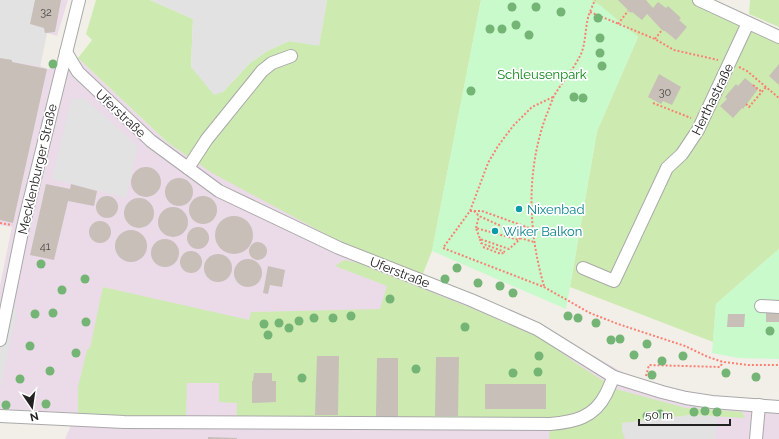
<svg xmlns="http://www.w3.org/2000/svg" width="779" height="439" viewBox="0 0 779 439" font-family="Raleway,sans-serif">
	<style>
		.industrial { fill: #ebdbe8 }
		.grass { fill: #cdebb0 }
		.park { fill: #c8facc }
		.parking { fill: #e2e2e2 }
		.building { fill: #c7bfb8 }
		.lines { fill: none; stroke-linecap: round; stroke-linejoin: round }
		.minor-casing { stroke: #a9a9a9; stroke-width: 14 }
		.path { stroke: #fa8072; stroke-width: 2; stroke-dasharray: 2 2; stroke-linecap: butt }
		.minor { stroke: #fff; stroke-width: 12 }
		.tree { fill: #74b475 }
		.culture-dot { fill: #0f9aa8; stroke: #fff; stroke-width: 1.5 }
		.labels { text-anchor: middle; stroke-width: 3.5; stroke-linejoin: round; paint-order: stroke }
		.number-label { font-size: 11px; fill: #4b4948 }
		.park-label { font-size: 13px; fill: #0c8416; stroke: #fff }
		.street-label { font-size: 13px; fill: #222; stroke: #fff }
		.culture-label { font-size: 13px; fill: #0d838f; stroke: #fff; text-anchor: start }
	</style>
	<rect width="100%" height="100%" fill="#f2efe9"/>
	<path class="industrial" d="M 0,0 L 68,0 L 57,36 L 47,33 L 40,66 L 48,69 L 78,58 L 167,142 L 331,237 L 545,328 L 631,377 L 688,393 L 714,397 L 779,400 L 779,439 L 65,439 L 76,413 L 0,409 L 0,286 L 12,226 L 11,227 L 0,225 Z"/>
	<g class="grass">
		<path d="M 96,0 L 150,0 L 193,19 L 191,67 L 223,92 L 250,63 L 267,51 L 289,41 L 319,45 L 327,0 L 481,0 L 432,251 L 422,276 L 331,237 L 212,173 L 167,142 L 78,58 L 92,40 L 86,34 Z"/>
		<path d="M 591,0 L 699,0 L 779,37 L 779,249 L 716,304 L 713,342 L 570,287 L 597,131 L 638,37 Z"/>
		<path d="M 750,0 L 779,0 L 779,27 L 749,14 Z"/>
		<path d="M 344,260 L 358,263 L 476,310 L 542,339 L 577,364 L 616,389 L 686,408 L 742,412 L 745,418 L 691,415 L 622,423 L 622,430 L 625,439 L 549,439 L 550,430 L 236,426 L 237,403 L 219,402 L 219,383 L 187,383 L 186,418 L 78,416 L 78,387 L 87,350 L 90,348 L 103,287 L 249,320 L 251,312 L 380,309 L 387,286 L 335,266 Z"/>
	</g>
	<g class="park">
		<path d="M 481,0 L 591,0 L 600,5 L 638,37 L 597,131 L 566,309 L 432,251 Z"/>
		<path d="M 779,249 L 779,359 L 739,358 L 712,353 L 716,304 Z"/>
	</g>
	<g class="parking">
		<path d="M 0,0 L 35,0 L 30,24 L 44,28 L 45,33 L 47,33 L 40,66 L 12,62 L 12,60 L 0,58 Z"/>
		<path d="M 150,0 L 327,0 L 319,46 L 289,41 L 267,51 L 250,63 L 223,92 L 214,95 L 191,67 L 193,19 Z"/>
		<path d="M 84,98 L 138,146 L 126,198 L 52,179 L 71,99 Z"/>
		<path d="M 8,300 L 17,311 L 0,390 L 0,340 Z"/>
		<path d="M 691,415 L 717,416 L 716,439 L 629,439 L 624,434 L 622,430 L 622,423 Z"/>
	</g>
	<g class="building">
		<path d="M 35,0 L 61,0 L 55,32 L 45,33 L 44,28 L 30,24 Z"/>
		<path d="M 618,0 L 646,0 L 653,8 L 658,2 L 666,8 L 668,6 L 681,18 L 679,20 L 687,27 L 676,40 L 665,31 L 664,31 L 662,30 L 647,14 L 642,20 L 632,12 L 631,13 Z"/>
		<path d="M 0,58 L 12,60 L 12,62 L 47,69 L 13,223 L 0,220 Z"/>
		<path d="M 779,64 L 779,85 L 769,76 Z"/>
		<path d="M 659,74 L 681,87 L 672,105 L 663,101 L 661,104 L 648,97 Z"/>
		<path d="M 745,78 L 758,89 L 743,109 L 742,108 L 733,118 L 720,106 L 727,99 L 725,97 L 736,84 L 738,86 Z"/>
		<circle cx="146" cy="182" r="15"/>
		<circle cx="179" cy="192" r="14"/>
		<path d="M 46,184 L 70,189 L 71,184 L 97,191 L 94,206 L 68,201 L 54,260 L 30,255 Z"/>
		<circle cx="107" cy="207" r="11"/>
		<circle cx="203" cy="210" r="14"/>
		<circle cx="139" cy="213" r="15"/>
		<circle cx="173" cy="222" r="15"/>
		<circle cx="234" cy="235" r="19"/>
		<circle cx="100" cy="232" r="11"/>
		<circle cx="198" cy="238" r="11"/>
		<circle cx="131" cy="246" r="16"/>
		<circle cx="165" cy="253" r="14"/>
		<circle cx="258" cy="251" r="9"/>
		<circle cx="191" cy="262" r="11"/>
		<circle cx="218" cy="268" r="14"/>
		<circle cx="248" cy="273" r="14"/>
		<path d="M 268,266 L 285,270 L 282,287 L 270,285 L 268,294 L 263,293 Z"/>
		<rect x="766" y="309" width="13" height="13"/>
		<path d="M 728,314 L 745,314 L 744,327 L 727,327 Z"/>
		<path d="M 317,356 L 339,356 L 338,415 L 315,415 Z"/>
		<path d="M 436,357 L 459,357 L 458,416 L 435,416 Z"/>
		<path d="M 377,358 L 398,358 L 398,417 L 376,417 Z"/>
		<path d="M 254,373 L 272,373 L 272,381 L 276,381 L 276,402 L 252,403 L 252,381 L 253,381 Z"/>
		<rect x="485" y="384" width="61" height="25"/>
		<path d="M 208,437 L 237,438 L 237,439 L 208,439 Z"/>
	</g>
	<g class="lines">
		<g class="minor-casing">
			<g id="minor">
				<path d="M 699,0 L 779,37"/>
				<path d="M 66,52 L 78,72 L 151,141 L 219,191 L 339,248 L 471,300 L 537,329 L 614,377 L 662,392 L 686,398 L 712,402 L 779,407"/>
				<path d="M 188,168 L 207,139 L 262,71 L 272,63 L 291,56"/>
				<path d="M 583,268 L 614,281 L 667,168 L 682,154 L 698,130 L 748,23"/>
				<path d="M 761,306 L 779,307"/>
				<path d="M 0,340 L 23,227 L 79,0"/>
				<path d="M 0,416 L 124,422 L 550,424 C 574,422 594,418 606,394 C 609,388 611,382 614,377"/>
				<path d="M 756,439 L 759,405"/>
			</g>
		</g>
		<g class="path">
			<path d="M 590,12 L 655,39 L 674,50 L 718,60"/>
			<path d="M 618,24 L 628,11"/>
			<path d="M 655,39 L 662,30"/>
			<path d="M 739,67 L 747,71 L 779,98"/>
			<path d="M 753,85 L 762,92"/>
			<path d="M 553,97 L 532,107 L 513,126 L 498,146 L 488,163 L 470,211 L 443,248 L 544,287 L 590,313 L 618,324 L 685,346 L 708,357 L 723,362 L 748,365 L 779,365"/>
			<path d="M 653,103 L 691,118"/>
			<path d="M 746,104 L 749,107 L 766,87"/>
			<path d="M 470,211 L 482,211 L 532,229"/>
			<path d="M 474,211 L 479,216 L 521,235 L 519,240 L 476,228 L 480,239 L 509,249 L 519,240"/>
			<path d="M 0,223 L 12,225"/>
			<path d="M 476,228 L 479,216"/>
			<path d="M 521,235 L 526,227"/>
			<path d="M 520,238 L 534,242"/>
			<path d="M 480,239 L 481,243 L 505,252"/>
			<path d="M 483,247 L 501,254 L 505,252"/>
			<path d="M 544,286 C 528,231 526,171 546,116 C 549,110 551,102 554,96 C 562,82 573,70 580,56 C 585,47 585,33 587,23 C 588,15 592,7 595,0"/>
			<path d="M 646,376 L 649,365 L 720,367 L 723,362"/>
		</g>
		<use href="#minor" class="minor"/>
	</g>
	<g class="tree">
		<circle cx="512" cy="7" r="4.5"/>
		<circle cx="536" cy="7" r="4.5"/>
		<circle cx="561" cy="12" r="4.5"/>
		<circle cx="598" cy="18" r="4.5"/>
		<circle cx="516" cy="25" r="4.5"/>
		<circle cx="490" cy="29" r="4.5"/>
		<circle cx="502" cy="29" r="4.5"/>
		<circle cx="529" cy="35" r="4.5"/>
		<circle cx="600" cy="38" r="4.5"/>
		<circle cx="600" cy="53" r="4.5"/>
		<circle cx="53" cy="64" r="4.5"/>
		<circle cx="602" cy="66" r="4.5"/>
		<circle cx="581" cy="75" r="4.5"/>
		<circle cx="550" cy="76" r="4.5"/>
		<circle cx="471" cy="91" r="4.5"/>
		<circle cx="574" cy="97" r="4.5"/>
		<circle cx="583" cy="98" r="4.5"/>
		<circle cx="41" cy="264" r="4.5"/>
		<circle cx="457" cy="268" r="4.5"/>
		<circle cx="85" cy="279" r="4.5"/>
		<circle cx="445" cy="279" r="4.5"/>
		<circle cx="478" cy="283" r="4.5"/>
		<circle cx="500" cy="286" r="4.5"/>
		<circle cx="62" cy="290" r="4.5"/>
		<circle cx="513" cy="293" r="4.5"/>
		<circle cx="390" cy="299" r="4.5"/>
		<circle cx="53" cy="313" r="4.5"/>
		<circle cx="35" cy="314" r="4.5"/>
		<circle cx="351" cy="316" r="4.5"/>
		<circle cx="568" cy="316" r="4.5"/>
		<circle cx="314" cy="318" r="4.5"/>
		<circle cx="333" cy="318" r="4.5"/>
		<circle cx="578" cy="318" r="4.5"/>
		<circle cx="299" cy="321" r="4.5"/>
		<circle cx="86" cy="322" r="4.5"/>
		<circle cx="279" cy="323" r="4.5"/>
		<circle cx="596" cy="323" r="4.5"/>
		<circle cx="264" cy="324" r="4.5"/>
		<circle cx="465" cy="327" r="4.5"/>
		<circle cx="289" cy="328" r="4.5"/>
		<circle cx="770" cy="331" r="4.5"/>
		<circle cx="268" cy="335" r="4.5"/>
		<circle cx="620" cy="339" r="4.5"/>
		<circle cx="611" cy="340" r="4.5"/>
		<circle cx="647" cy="344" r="4.5"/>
		<circle cx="30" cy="346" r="4.5"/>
		<circle cx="76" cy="353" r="4.5"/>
		<circle cx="634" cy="355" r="4.5"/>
		<circle cx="539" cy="356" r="4.5"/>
		<circle cx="683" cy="356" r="4.5"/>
		<circle cx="662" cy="361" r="4.5"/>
		<circle cx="416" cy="369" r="4.5"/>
		<circle cx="50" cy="371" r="4.5"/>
		<circle cx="538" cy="372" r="4.5"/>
		<circle cx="513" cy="373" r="4.5"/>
		<circle cx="726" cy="373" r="4.5"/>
		<circle cx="652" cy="375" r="4.5"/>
		<circle cx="756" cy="377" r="4.5"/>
		<circle cx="302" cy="378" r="4.5"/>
		<circle cx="20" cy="379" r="4.5"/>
		<circle cx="46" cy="404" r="4.5"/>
		<circle cx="6" cy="405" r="4.5"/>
		<circle cx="705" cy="411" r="4.5"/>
		<circle cx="694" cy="412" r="4.5"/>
		<circle cx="717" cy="412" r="4.5"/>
		<circle cx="660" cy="414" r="4.5"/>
		<circle cx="647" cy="416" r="4.5"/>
	</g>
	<g class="culture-dot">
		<circle cx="519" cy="209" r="4"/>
		<circle cx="495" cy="231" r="4"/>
	</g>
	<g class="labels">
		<g class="number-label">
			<text x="46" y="16">32</text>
			<text x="665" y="96">30</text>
			<text x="45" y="250">41</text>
		</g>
		<g class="park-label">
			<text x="542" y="79">Schleusenpark</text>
		</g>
		<g class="street-label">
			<text transform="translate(712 99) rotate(-64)" y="5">Herthastraße</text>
			<text transform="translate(121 113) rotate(43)" y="5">Uferstraße</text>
			<text transform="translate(37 169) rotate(-77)" y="5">Mecklenburger Straße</text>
			<text transform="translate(400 272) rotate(21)" y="5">Uferstraße</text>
		</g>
		<g class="culture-label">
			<text x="527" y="214">Nixenbad</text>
			<text x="503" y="236">Wiker Balkon</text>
		</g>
	</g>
	<g transform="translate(32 407) rotate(167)" stroke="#ffffff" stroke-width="3" paint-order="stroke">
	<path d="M0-3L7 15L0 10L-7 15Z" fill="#222222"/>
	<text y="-6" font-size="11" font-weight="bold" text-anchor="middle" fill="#222222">N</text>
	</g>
	<path d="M639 419v6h91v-6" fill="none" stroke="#222222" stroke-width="2"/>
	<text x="645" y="419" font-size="12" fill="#222222" stroke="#ffffff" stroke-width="3" paint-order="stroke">50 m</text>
</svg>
